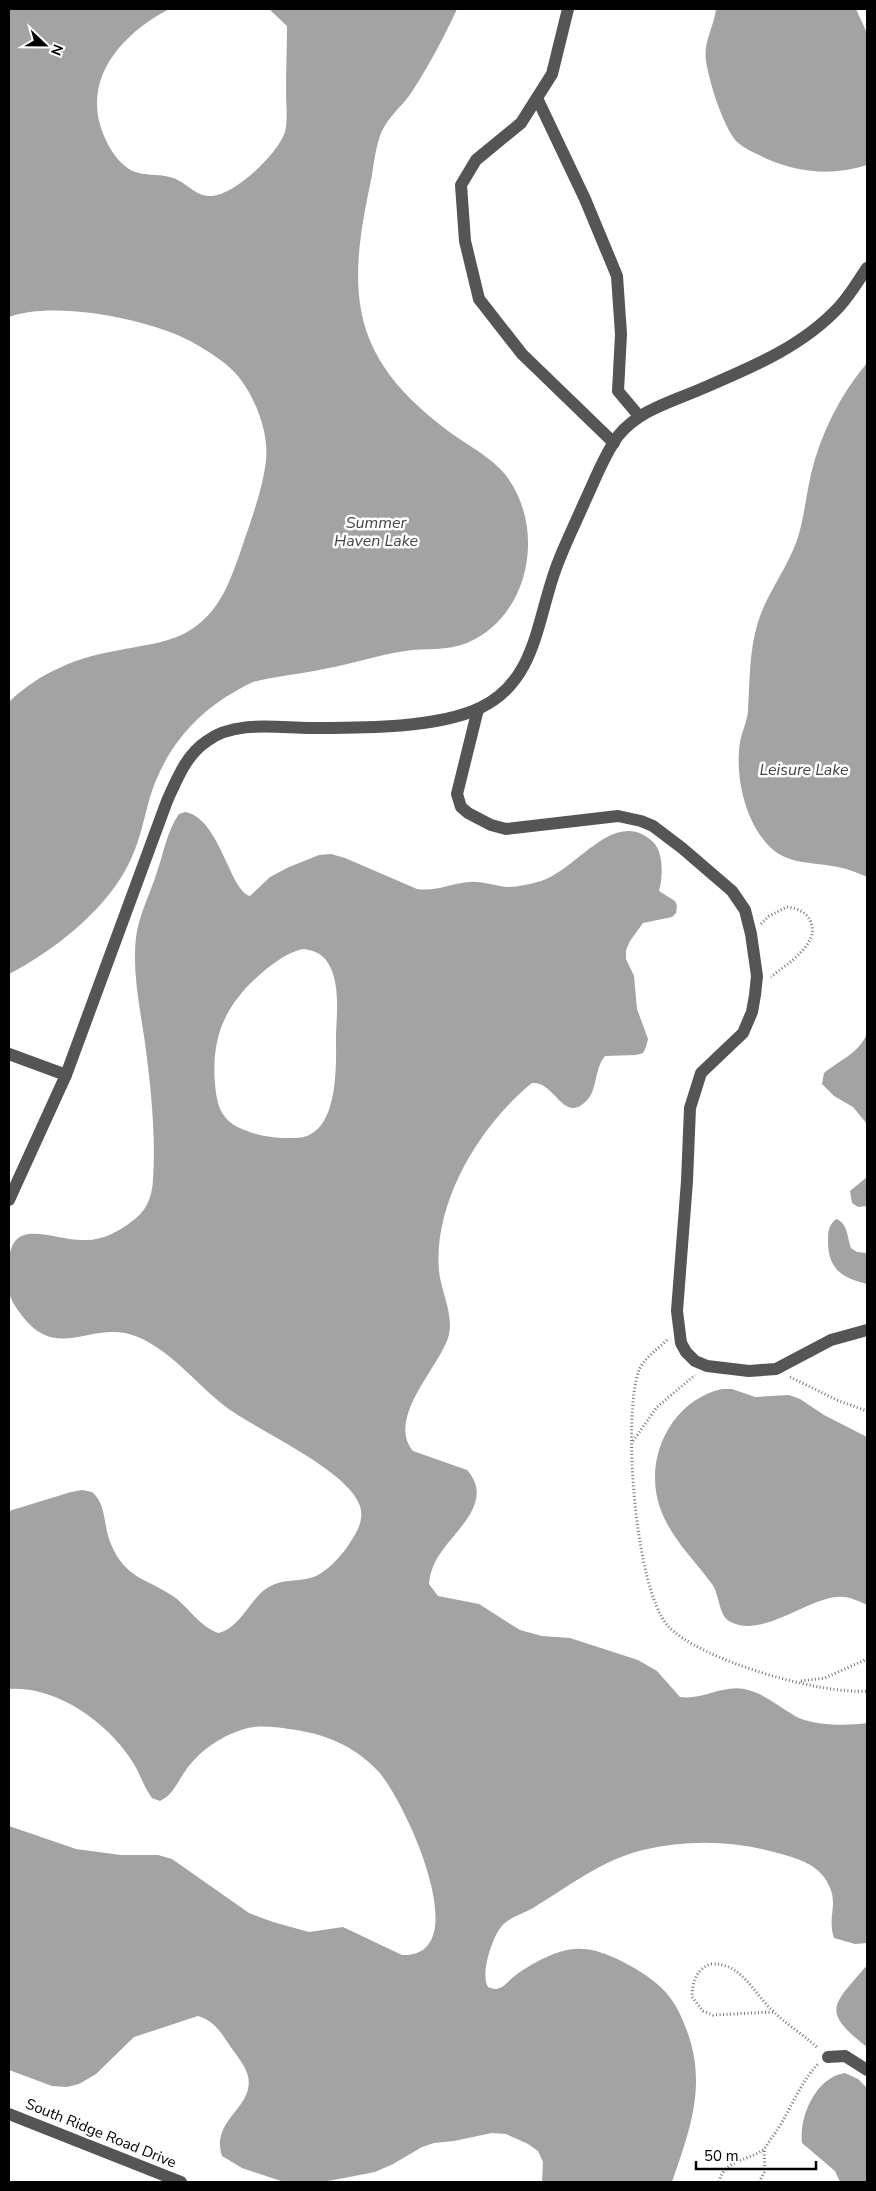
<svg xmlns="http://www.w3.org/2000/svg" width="876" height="2191" viewBox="0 0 876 2191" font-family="'Nunito Sans',sans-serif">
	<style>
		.water { fill: #a3a3a3; fill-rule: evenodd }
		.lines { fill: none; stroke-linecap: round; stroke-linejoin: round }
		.path { stroke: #777; stroke-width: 3; stroke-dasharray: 1 2.5; stroke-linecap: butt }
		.minor { stroke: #555; stroke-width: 12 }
		.labels { text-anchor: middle; stroke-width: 5; stroke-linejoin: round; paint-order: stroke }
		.street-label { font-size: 15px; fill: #000; stroke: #fff }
		.water-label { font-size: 16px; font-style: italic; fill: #444; stroke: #fff }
	</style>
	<rect width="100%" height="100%" fill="#fff"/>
	<g class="water">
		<path d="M 9,9 L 169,9 C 122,34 80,79 104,136 C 109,148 117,161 129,169 C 141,177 159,173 173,178 C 186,182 195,196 210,196 C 233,197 278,154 285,132 C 288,119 286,104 286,90 C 286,69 287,48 287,26 L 269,9 L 457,9 C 444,37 430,64 413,90 C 404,105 388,116 381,133 C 376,146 374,162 372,175 C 363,219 353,265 361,310 C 371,367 413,406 458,438 C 473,448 492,459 504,473 C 547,526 531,616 467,643 C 447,651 426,648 405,651 C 378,655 351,664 324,669 C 301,674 276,676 253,682 C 202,706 167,743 150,797 C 143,822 139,846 126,869 C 103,912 52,952 9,974 L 9,702 C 40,672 78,657 120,650 C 144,645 171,643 192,629 C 221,610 231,579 242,547 C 251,520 263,489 266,460 C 269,432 255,397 238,376 C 226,362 208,351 192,342 C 150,319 55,300 9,317 Z"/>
		<path d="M 716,9 L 856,9 L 867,33 L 867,165 C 832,176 801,173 767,159 C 757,154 745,149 737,142 C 723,127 709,81 706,61 C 703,42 714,27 716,9 Z"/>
		<path d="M 867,363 L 867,877 C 858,873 848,869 838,867 C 814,862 786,865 768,845 C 744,819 735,775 740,742 C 742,731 748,720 748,709 C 750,680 749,651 758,622 C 767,593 787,569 797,540 C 804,519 806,496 811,474 C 821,433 840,395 867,363 Z"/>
		<path d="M 185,812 C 220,818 229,890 250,896 L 270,877 L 289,867 L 319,855 L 331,854 L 345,858 L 417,889 C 436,892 452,883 470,882 C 483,881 494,886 507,887 C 518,887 530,884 541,881 C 577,870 614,807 652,841 C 664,851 663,877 659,891 L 675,901 L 677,906 L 676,913 L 672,917 L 643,923 L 630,941 L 626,950 L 626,959 L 634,976 L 637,1009 L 648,1039 L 646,1047 L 643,1053 L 636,1055 L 605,1056 C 592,1071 600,1097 578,1107 C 561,1114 552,1081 532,1083 C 480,1125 433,1202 439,1271 C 441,1292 455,1316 448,1338 C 438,1368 386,1419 413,1451 L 467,1470 C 494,1500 458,1528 442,1551 C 434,1562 430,1572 429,1584 L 438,1596 L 479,1604 L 520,1630 L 542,1636 L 570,1638 L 638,1660 L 657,1671 L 680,1697 C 703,1700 722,1685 744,1689 C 764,1693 778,1706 795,1716 C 812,1726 848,1726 867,1723 L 867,1943 L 855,1944 L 834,1938 C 826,1913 842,1903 824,1877 C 812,1861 791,1857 774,1852 C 731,1840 686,1840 643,1850 C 601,1860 570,1886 533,1908 C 523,1914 509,1917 501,1927 C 492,1938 480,1975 488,1987 C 493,1989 497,1990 502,1987 C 508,1983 513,1976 520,1972 C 535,1962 557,1950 575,1949 C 595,1947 619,1959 636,1969 C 664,1986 676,2000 687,2031 C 707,2085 690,2130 672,2182 L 542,2182 L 543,2162 L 538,2151 L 528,2144 L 506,2134 L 492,2133 L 454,2141 L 434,2143 L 422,2147 L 393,2164 L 375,2172 L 323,2182 L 281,2181 L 242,2168 L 222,2156 C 210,2119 255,2108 248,2076 C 245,2065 237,2056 230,2046 C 221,2032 214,2021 198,2016 L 134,2037 L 96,2074 L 79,2084 L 67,2087 L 52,2086 L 9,2070 L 9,1826 L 76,1849 L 121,1855 L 158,1855 L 172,1859 L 249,1913 L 273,1922 L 309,1932 L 343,1927 L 402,1955 C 479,1958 403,1796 377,1770 C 353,1745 323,1733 289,1729 C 276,1727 261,1725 248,1728 C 224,1734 200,1750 186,1770 C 177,1782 174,1794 160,1801 L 152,1798 C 143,1786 139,1770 130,1758 C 106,1721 54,1685 9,1689 L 9,1511 L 71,1492 L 82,1490 L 92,1492 C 107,1504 103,1527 111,1544 C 126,1581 151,1579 177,1599 C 191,1611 201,1627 218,1633 C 239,1628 247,1605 263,1591 C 282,1576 297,1584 316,1576 C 329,1570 344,1553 351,1541 C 358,1531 364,1519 360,1506 C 348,1470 258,1431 226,1407 C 197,1385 173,1352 138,1337 C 93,1318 59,1363 23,1317 C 18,1310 13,1304 10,1296 C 7,1287 9,1275 9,1265 C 9,1213 55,1242 86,1240 C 103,1240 118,1232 131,1222 C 146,1212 152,1198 153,1180 C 156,1135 151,1088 145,1043 C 140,1008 132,972 136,937 C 139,915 150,894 157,872 C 164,852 167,831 179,814 ZM 303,949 C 313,950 322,953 328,963 C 340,982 337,1012 336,1034 C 336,1061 339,1121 309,1135 C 302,1139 290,1138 283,1138 C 268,1137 255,1135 242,1129 C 221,1120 217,1106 215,1084 C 211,1035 226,1003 264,971 C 275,962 288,952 303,949 Z"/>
		<path d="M 867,1034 L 867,1124 L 853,1107 L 834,1096 L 822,1084 L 824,1073 C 841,1059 858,1054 867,1034 Z"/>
		<path d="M 867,1177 L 867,1206 L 858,1207 L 852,1203 L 850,1191 Z"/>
		<path d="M 836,1219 C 848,1223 847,1237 851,1248 L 857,1252 L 867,1253 L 867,1284 C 842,1278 828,1269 828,1241 C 828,1232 828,1226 836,1219 Z"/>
		<path d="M 722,1389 L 732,1389 L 755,1397 L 789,1395 L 800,1399 L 824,1415 L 867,1437 L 867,1605 C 858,1601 848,1596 838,1597 C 807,1598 761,1640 729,1621 C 718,1614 720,1595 712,1584 C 695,1561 673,1540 662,1513 C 641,1463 669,1401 722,1389 Z"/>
		<path d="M 867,1965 L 867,2047 C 819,2010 834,2005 867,1965 Z"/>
		<path d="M 845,2073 L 858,2079 L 867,2088 L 867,2182 L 840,2182 L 835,2171 L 802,2143 C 799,2116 816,2077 845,2073 Z"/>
	</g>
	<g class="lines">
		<g class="path">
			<path d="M 761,924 L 769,916 L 787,907 C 796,908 806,912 810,920 C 822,944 785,965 771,977"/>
			<path d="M 667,1340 C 657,1350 645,1357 639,1370 C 622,1416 635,1589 668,1626 C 699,1660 822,1695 867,1691"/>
			<path d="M 790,1377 L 839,1401 L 867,1411"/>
			<path d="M 633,1441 L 657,1407 L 695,1375"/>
			<path d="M 801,1681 L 825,1678 L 867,1659"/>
			<path d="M 773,2012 L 713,2015 L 703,2011 L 692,1997 C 692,1983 696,1970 710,1964 C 742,1962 753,1993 773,2011 C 787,2025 804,2035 818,2048"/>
			<path d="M 719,2182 C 724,2159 749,2161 764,2149 C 767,2146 770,2140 773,2136 C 790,2113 798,2085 818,2064"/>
			<path d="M 759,2182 L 765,2171 L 764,2149"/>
		</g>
		<g class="minor">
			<path d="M 568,9 L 552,74 L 521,123 L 476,160 L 461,185 L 465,241 L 479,299 L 522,354 L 614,443"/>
			<path d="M 537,98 L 585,199 L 617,276 L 621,334 L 618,391 L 639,416"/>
			<path d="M 478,709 L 457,794 L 461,807 L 468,813 L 491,825 L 506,829 L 618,816 L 641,821 L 653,826 L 682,848 L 732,891 L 745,910 L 751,934 L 757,976 L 755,995 L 752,1012 L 743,1033 L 701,1073 L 690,1108 L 687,1181 L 677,1311 L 681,1343 L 686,1352 L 695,1361 L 707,1366 L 749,1371 L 776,1369 L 831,1340 L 867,1330"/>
			<path d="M 9,1054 L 66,1075"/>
			<path d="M 9,1200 L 66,1075 L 167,801 C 177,779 186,755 207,741 C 235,720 278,728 311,728 C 359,728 435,729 480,708 C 536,682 537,619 556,568 C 564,546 575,524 585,501 C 595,480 604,455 618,436 C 639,410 671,402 701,389 C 750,368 802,347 839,307 C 850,295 858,281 867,268"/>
			<path d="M 828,2057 L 845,2056 L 867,2070"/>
			<path d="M 9,2114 L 181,2182"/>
		</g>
	</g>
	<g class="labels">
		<g class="street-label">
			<text transform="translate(101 2133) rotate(22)" y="5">South Ridge Road Drive</text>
		</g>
		<g class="water-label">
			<text x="376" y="528">Summer<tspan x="376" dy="18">Haven Lake</tspan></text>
			<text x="804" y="775">Leisure Lake</text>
		</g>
	</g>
	<rect width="876" height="2191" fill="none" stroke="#000000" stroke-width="20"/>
	<g transform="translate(45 45) rotate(112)" stroke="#ffffff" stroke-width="4" paint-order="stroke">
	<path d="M0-4L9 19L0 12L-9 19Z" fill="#000000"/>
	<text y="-8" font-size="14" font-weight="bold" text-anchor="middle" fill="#000000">N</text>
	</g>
	<path d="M696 2161v8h120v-8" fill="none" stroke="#000000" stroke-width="2.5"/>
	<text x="704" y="2161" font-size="15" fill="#000000" stroke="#ffffff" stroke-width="4" paint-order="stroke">50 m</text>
</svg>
